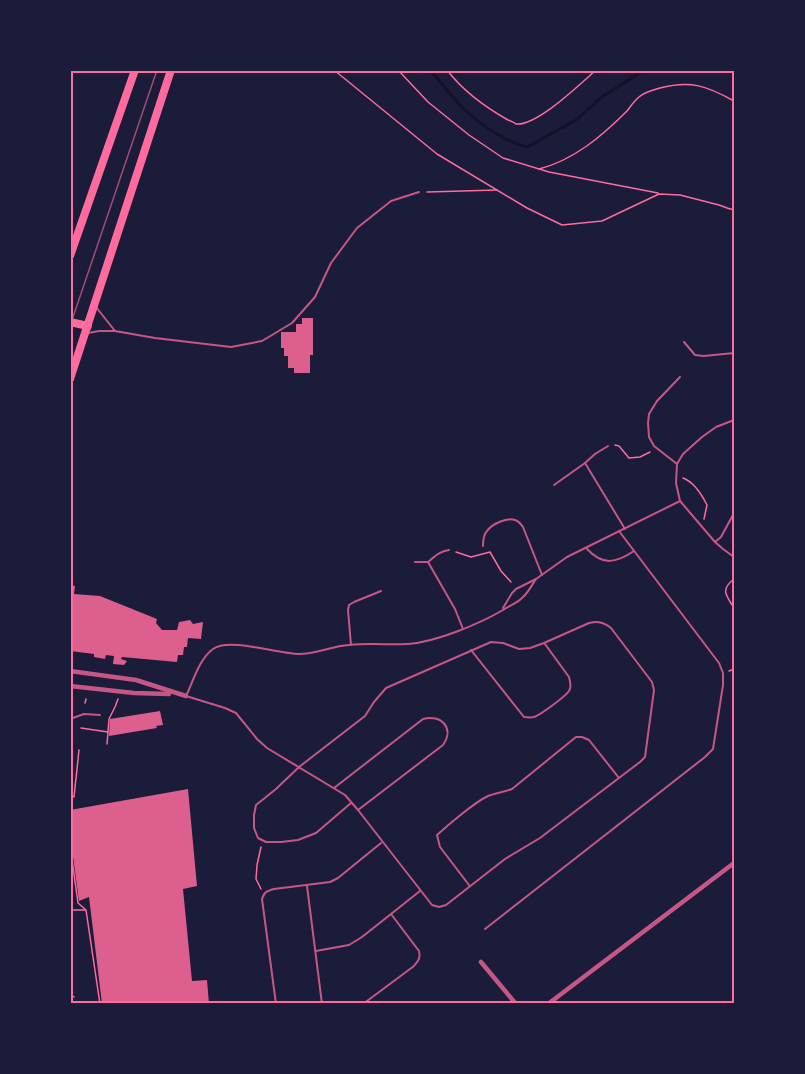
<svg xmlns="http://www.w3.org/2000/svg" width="805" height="1074" viewBox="0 0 805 1074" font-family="'Titillium Web',sans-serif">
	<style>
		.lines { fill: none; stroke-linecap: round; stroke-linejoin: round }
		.stream { stroke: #12122b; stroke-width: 3 }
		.building { fill: #dd5f8e }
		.path { stroke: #ff6b9d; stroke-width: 1.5 }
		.service { stroke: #c65784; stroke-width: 2 }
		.minor { stroke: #c65784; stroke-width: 4.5 }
		.trunk { stroke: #ff6b9d; stroke-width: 8 }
		.tram { stroke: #a44b75; stroke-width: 1.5 }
		.neatline { fill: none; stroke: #ff6b9d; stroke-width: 2 }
	</style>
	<rect width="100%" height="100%" fill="#1b1b3a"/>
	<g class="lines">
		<path class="stream" d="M 430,70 C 442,83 452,98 464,109 C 482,126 504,141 527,147 L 576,120 L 602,97 L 644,70"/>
	</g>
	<g class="building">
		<path d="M 302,318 L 313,318 L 313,355 L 310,355 L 310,373 L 294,373 L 294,368 L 288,368 L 288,356 L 284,356 L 284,348 L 281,348 L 281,332 L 296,332 L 296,324 L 302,324 Z"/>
		<path d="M 70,585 L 75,586 L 74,594 L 100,596 L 157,619 L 156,623 L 162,630 L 177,630 L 179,622 L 190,620 L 193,624 L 203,622 L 201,639 L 188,638 L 187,647 L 184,647 L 183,655 L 178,655 L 177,662 L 122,657 L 121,659 L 127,661 L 124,665 L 113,664 L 114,656 L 106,655 L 105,659 L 94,657 L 94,654 L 70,651 Z"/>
		<path d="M 160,711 L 163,725 L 156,726 L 157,728 L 109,736 L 110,719 Z"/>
		<path d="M 188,789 L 197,886 L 183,889 L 192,981 L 207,980 L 209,1004 L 102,1004 L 89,897 L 79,901 L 70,834 L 70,810 Z"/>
	</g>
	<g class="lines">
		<g class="path">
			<path d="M 334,70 L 437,154 L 527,208 L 562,225 L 602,221 L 659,194 L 680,195 L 719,205 L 730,209 L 734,209"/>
			<path d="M 398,70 L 428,102 L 469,135 L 503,158 L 549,172 L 658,193"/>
			<path d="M 447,70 C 463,91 485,107 508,120 C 509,120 515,123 516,124 C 537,126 580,84 596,70"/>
			<path d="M 539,169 C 574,160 602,136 627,111 C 631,106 634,101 639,97 C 644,92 653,90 660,88 C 691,80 707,86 734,101"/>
			<path d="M 427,192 L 497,190"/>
			<path d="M 615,445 L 619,446 L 629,458 L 640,457 L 650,452"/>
			<path d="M 683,478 C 694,482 702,495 707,505 L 704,519"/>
			<path d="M 456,552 L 471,557 L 490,552 L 501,571 L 511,582"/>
			<path d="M 734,579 C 720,590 726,595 734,608"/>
			<path d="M 729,671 L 734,669"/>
			<path d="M 85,703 L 86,699"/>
			<path d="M 81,728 L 108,732 L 107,744"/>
			<path d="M 108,732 L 109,719 L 115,707 L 118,699"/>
			<path d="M 70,797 L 74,797 L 79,750"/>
			<path d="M 70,845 L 78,903 L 86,910 L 100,1004"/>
			<path d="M 261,889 L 256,879 L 257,865 L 261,847"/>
			<path d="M 70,910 L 85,910"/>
			<path d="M 70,994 L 74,997"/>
		</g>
		<g class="service">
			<path d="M 96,307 L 115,331"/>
			<path d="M 88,333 L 99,331 L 115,331 L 155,338 L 231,347 L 262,341 L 292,323 L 315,297 L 331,263 L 357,228 L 391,201 L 419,192"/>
			<path d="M 684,342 L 695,355 L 704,356 L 734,353"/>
			<path d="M 734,420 L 716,427 L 702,437 L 683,454 L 677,464 L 676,483 L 680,501 L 715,542 L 723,549 L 734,557"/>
			<path d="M 585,463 L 625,529"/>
			<path d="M 677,464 L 654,446 L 649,437 L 648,423 L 649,414 L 657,401 L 680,377"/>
			<path d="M 554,485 L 585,463 L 595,454 L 608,446"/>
			<path d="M 715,542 L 721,537 L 734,513"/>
			<path d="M 483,546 C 483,541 483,535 487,531 C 492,524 507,517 515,520 C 519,521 520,523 523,527 L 542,575"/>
			<path d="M 587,549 C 603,566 616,563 634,551"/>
			<path d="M 415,562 L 428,562 C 435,556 440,551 449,550"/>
			<path d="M 428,562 L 455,609 L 463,629"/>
			<path d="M 503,608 L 512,593 L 516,589 L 536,579 L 567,557 L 680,501"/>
			<path d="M 351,645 L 348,610 L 349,605 L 354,602 L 381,591"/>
			<path d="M 471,650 L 524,717 C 528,717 529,718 534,717 C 540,715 565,697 569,691 C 572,687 570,682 569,677 L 545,644"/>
			<path d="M 70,719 L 84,714 L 100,715"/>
			<path d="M 334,788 L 423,719 C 441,714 455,728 443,745 L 358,810"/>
			<path d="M 351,803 L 316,833 L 298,840 L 281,842 L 266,842 L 258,838 L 254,828 L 254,815 L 256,805 L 276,789 L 299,767 L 365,716 L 374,702 L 386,688 L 491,642 L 503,643 L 519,649 L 530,648 L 544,643 L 589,623 C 598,621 603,622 611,628 L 652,682 L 654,690 L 645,757 L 640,762 L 540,838 L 505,859 L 446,905 L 439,907 L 432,905 L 358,810 L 345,795 L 267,748 L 257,739 L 236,713 L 225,708 L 186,696 C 193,682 199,659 213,649 C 230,637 277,654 299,654 C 316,654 332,646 349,645 C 368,643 389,645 408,644 C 436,642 479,624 503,610 C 509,606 517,603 522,598 C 528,593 532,585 536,579"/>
			<path d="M 469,885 L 440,847 L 437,835 C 448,825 475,802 488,796 C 496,793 504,792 512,789 L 576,737 L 582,737 L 589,740 L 619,778"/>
			<path d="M 307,886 L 322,1004"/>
			<path d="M 485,929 L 705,757 L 713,749 L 723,685 L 723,673 L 719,663 L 619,531"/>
			<path d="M 316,951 L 349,945 L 362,937 L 420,891"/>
			<path d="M 70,1003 L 71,1004"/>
			<path d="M 276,1004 L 262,899 C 264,892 267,891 274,889 L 330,882 L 338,878 L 381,843"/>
			<path d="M 363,1004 L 414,966 C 418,961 421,958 419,951 L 391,914"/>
		</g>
		<g class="minor">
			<path d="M 70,671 L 136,680 L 186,696"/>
			<path d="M 70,686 L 134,693 L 169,694"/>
			<path d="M 481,962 L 516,1004"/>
			<path d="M 548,1004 L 734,863"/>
		</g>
		<g class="trunk">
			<path d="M 70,256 L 135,70"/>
			<path d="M 70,322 L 88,326"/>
			<path d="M 70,379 L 171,70"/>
		</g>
		<path class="tram" d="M 70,326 L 157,70"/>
	</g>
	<rect width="805" height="1074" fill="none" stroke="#1b1b3a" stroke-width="144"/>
	<rect x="72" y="72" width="661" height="930" class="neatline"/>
</svg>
